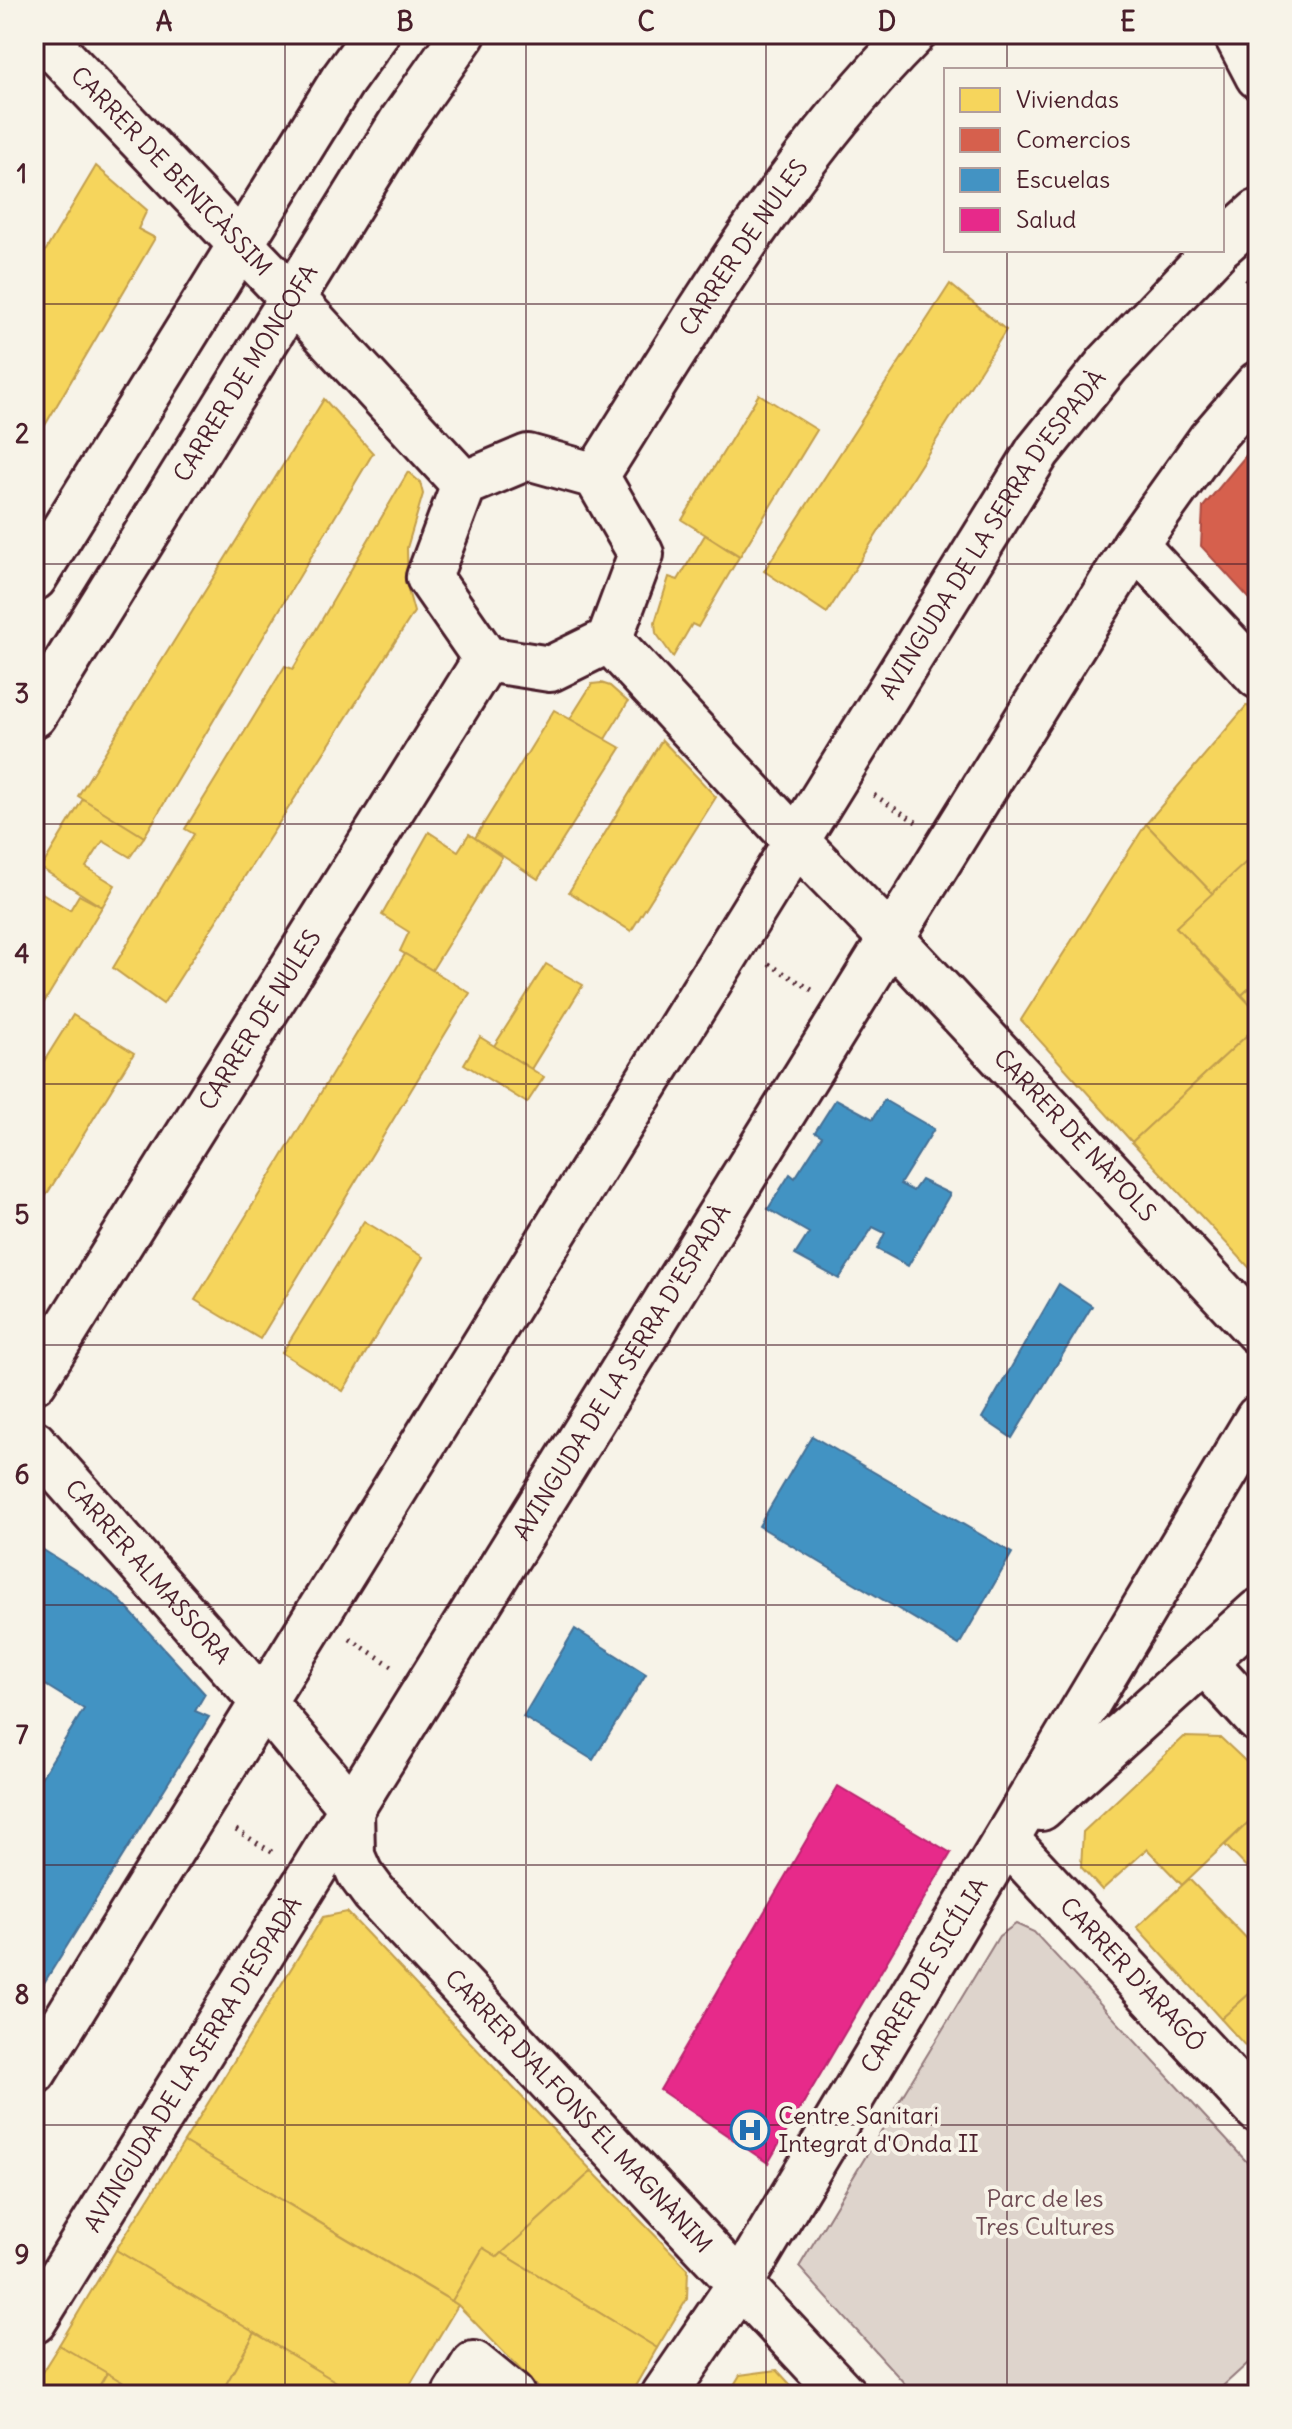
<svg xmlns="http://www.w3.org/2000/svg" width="1292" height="2429" viewBox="0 0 1292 2429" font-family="Delius,sans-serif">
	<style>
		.green { fill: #ded4cc; stroke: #947a7c; stroke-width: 2 }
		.homes { fill: #f6d55c; stroke: #c29e4d; stroke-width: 2 }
		.shops { fill: #d6604d; stroke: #ac4c43; stroke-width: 2 }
		.schools { fill: #4393c3; stroke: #457095; stroke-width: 2 }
		.health { fill: #e7298a; stroke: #b8266e; stroke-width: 2 }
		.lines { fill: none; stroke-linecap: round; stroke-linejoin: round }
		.minor-casing { stroke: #4a1f2b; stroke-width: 50 }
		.path { stroke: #4a1f2b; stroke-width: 5; stroke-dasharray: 2 6; stroke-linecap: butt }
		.minor { stroke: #f7f3e8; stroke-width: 44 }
		.grid { fill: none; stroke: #4a1f2b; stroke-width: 2; stroke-opacity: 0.55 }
		.labels { text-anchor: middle; stroke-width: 8; stroke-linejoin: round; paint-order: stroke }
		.street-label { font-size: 24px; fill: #4a1f2b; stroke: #f7f3e8 }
		.poi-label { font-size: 24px; fill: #4a1f2b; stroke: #f7f3e8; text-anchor: start }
		.park-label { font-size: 24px; fill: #6f4c53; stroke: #f7f3e8 }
		.neatline { fill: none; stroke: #4a1f2b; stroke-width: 3 }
		.grid-label { font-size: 26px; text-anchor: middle; font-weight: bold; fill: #4a1f2b }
	</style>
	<rect width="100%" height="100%" fill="#f7f3e8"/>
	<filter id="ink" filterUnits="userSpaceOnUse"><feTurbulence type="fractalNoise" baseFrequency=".0125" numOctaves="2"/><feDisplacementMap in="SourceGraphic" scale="16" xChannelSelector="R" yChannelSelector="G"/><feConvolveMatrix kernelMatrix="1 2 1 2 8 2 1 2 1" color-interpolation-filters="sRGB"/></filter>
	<g filter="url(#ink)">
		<path class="green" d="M 1016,1924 L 1034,1932 L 1258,2174 L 1258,2354 L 1213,2395 L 915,2395 L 799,2267 L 999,1936 Z"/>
		<g class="homes">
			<path d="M 96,166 L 147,210 L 138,229 L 155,238 L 34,444 L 34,270 Z"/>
			<path d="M 950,284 L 1006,330 L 827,613 L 764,571 Z"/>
			<path d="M 759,394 L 817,430 L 740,556 L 682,520 Z"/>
			<path d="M 324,399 L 373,453 L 144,837 L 78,796 Z"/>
			<path d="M 408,472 L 420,482 L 423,494 L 407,548 L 408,590 L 414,612 L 163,1004 L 113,968 L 194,834 L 185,829 L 285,666 L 293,669 Z"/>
			<path d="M 705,535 L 739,557 L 698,627 L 692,624 L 673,657 L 656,633 L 655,622 L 669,577 L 678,580 Z"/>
			<path d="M 601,683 L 610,686 L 628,702 L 605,739 L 570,719 L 592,684 Z"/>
			<path d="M 1247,705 L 1258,718 L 1258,852 L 1213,894 L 1146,824 Z"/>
			<path d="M 554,710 L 621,748 L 538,879 L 475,838 Z"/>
			<path d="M 662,740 L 716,797 L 631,931 L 569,892 Z"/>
			<path d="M 83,799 L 144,837 L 130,857 L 103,841 L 86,867 L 115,885 L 102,907 L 41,868 Z"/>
			<path d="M 1146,824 L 1213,894 L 1176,927 L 1258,1013 L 1258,1025 L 1132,1142 L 1021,1020 Z"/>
			<path d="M 429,832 L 458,851 L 469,834 L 502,857 L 432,970 L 400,951 L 409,932 L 382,915 Z"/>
			<path d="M 1258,851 L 1258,980 L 1242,995 L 1176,927 Z"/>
			<path d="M 34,888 L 70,910 L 79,895 L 102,907 L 34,1019 Z"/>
			<path d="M 405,954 L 470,993 L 260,1339 L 195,1300 Z"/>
			<path d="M 546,964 L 583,985 L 531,1069 L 494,1046 Z"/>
			<path d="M 1258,980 L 1258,1013 L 1242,995 Z"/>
			<path d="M 73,1015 L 134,1053 L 34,1215 L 34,1077 Z"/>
			<path d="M 1258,1025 L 1258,1277 L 1132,1142 Z"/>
			<path d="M 480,1037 L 544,1077 L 527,1103 L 464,1064 Z"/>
			<path d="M 364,1221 L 423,1257 L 343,1391 L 282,1353 Z"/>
			<path d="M 1184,1737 L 1221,1738 L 1258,1773 L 1258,1813 L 1182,1885 L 1147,1849 L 1102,1890 L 1081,1867 L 1083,1832 Z"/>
			<path d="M 1258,1813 L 1258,1879 L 1225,1845 Z"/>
			<path d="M 1189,1879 L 1258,1950 L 1258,1986 L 1221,2019 L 1137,1927 Z"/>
			<path d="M 347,1912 L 592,2171 L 498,2257 L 483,2248 L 452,2301 L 184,2142 L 323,1917 Z"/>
			<path d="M 1258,1986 L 1258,2060 L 1221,2019 Z"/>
			<path d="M 184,2142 L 458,2305 L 404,2395 L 358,2395 L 116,2250 Z"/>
			<path d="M 592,2171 L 688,2269 L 687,2299 L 657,2348 L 502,2253 Z"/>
			<path d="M 483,2248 L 498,2257 L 502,2253 L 657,2348 L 630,2395 L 545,2395 L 458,2305 L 452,2301 Z"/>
			<path d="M 116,2250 L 255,2333 L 220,2395 L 144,2395 L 59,2345 Z"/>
			<path d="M 255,2333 L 358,2395 L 220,2395 Z"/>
			<path d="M 59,2345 L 107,2373 L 94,2395 L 34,2395 L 34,2385 Z"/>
			<path d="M 777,2370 L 800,2395 L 728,2395 L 740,2375 Z"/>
			<path d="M 107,2373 L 144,2395 L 94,2395 Z"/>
		</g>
		<path class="shops" d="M 1258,441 L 1258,608 L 1201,546 L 1203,507 Z"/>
		<g class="schools">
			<path d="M 836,1099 L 873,1119 L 884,1100 L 934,1129 L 900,1184 L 913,1191 L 921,1180 L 950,1194 L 908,1266 L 877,1249 L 885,1233 L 873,1227 L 839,1279 L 795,1255 L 809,1233 L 768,1209 L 790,1174 L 795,1178 L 822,1136 L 815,1132 Z"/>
			<path d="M 1059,1284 L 1092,1306 L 1012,1438 L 982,1418 Z"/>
			<path d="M 812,1436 L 1012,1553 L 959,1645 L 759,1526 Z"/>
			<path d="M 34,1544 L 116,1596 L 205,1694 L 195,1711 L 209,1717 L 34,1999 L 34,1789 L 84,1709 L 34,1678 Z"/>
			<path d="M 575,1629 L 646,1674 L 593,1760 L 523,1717 Z"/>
		</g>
		<path class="health" d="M 838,1786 L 951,1853 L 768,2163 L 660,2090 Z"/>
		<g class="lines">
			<g class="minor-casing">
				<g id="minor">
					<path id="s1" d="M 40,34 L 292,298 L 464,484"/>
					<path d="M 1236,34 L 1258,76"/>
					<path d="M 1222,244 L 1258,212"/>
					<path d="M 528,457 L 596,476 L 641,554 L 609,640 L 550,669 L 486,659 L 429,577 L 464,484 Z"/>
					<path id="s2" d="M 596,476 C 693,323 785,163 913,34"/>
					<path d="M 1135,545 L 1258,676"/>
					<path d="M 34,578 L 342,81 L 376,34"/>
					<path id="s3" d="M 609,640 L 796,841 L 891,938 L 1258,1332"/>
					<path id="s4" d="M 34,715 L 402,121 L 463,34"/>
					<path id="s5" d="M 34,1381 L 486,659"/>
					<path id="s6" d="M 34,1443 L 263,1702 L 351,1807 L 352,1856 L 360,1874 L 374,1893 L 844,2395"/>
					<path d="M 1204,1661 L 1258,1720"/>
					<path d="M 1041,1808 L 1258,1612"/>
					<path id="s7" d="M 1007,1840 L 1258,2110"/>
					<path id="s8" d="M 34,2072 L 1038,451 L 1108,364 L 1216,250"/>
					<path id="s9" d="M 34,2321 L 1135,545 L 1210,440 L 1258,384"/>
					<path d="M 455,2395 L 474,2364 L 512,2395"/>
					<path id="s10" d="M 664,2395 L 740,2284 L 1258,1418"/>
				</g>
			</g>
			<g class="path">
				<path d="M 1246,279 L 1258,291"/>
				<path d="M 874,795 L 916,822"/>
				<path d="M 769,964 L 812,990"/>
				<path d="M 350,1639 L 392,1666"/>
				<path d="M 236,1830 L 275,1854"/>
			</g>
			<use href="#minor" class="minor"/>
		</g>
	</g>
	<path class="grid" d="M 285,34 L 285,2395M 526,34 L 526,2395M 766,34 L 766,2395M 1007,34 L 1007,70M 1007,250 L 1007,2395M 34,304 L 1258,304M 34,564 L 1258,564M 34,824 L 1258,824M 34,1084 L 1258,1084M 34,1345 L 1258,1345M 34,1605 L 1258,1605M 34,1865 L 1258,1865M 34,2125 L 1258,2125"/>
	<defs>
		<g id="hospital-ring" transform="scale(2)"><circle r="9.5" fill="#f7f3e8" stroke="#1f6fb2" stroke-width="1.5"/><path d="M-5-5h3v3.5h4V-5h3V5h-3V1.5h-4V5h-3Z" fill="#1f6fb2"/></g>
	</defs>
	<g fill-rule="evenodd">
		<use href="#hospital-ring" x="750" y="2130"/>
	</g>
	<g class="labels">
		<g class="street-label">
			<text dy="8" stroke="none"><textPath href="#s1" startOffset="190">CARRER DE BENICÀSSIM</textPath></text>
			<text dy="8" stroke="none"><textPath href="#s2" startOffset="272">CARRER DE NULES</textPath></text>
			<text dy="8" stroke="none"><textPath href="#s4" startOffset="402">CARRER DE MONCOFA</textPath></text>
			<text dy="8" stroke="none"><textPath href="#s8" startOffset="1812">AVINGUDA DE LA SERRA D'ESPADÀ</textPath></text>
			<text dy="8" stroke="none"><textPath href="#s5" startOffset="426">CARRER DE NULES</textPath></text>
			<text dy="8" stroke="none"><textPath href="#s3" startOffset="680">CARRER DE NÀPOLS</textPath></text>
			<text dy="8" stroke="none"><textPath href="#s9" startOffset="1116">AVINGUDA DE LA SERRA D'ESPADÀ</textPath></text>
			<text dy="8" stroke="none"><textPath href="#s6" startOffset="172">CARRER ALMASSORA</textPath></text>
			<text dy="8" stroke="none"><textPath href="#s10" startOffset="494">CARRER DE SICÍLIA</textPath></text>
			<text dy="8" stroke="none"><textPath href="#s7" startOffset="184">CARRER D'ARAGÓ</textPath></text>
			<text dy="8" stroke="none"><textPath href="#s9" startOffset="302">AVINGUDA DE LA SERRA D'ESPADÀ</textPath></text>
			<text dy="8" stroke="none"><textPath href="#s6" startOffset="874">CARRER D'ALFONS EL MAGNÀNIM</textPath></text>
		</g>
		<g class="poi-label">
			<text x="778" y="2124">Centre Sanitari<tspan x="778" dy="28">Integrat d'Onda II</tspan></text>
		</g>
		<g class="park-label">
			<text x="1045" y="2207">Parc de les<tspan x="1045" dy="28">Tres Cultures</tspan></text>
		</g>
	</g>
	<rect width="1292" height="2429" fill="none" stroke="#f7f3e8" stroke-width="88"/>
	<rect x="944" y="68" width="280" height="184" fill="#f7f3e8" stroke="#b29e9c" stroke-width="2"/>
	<rect x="960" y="88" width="40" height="24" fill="#f6d55c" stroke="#b29e9c" stroke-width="2"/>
	<text x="1016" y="108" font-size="24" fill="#4a1f2b">Viviendas</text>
	<rect x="960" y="128" width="40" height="24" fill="#d6604d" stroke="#b29e9c" stroke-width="2"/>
	<text x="1016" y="148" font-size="24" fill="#4a1f2b">Comercios</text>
	<rect x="960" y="168" width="40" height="24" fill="#4393c3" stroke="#b29e9c" stroke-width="2"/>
	<text x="1016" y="188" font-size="24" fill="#4a1f2b">Escuelas</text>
	<rect x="960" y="208" width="40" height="24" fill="#e7298a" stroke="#b29e9c" stroke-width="2"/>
	<text x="1016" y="228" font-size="24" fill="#4a1f2b">Salud</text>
	<rect x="44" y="44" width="1204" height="2341" class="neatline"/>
	<g class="grid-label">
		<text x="164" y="31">A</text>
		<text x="405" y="31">B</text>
		<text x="646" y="31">C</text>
		<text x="887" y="31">D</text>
		<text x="1128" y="31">E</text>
		<text x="22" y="183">1</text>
		<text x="22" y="443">2</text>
		<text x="22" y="703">3</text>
		<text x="22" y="963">4</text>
		<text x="22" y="1224">5</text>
		<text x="22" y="1484">6</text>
		<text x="22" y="1744">7</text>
		<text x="22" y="2004">8</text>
		<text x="22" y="2264">9</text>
	</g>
</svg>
